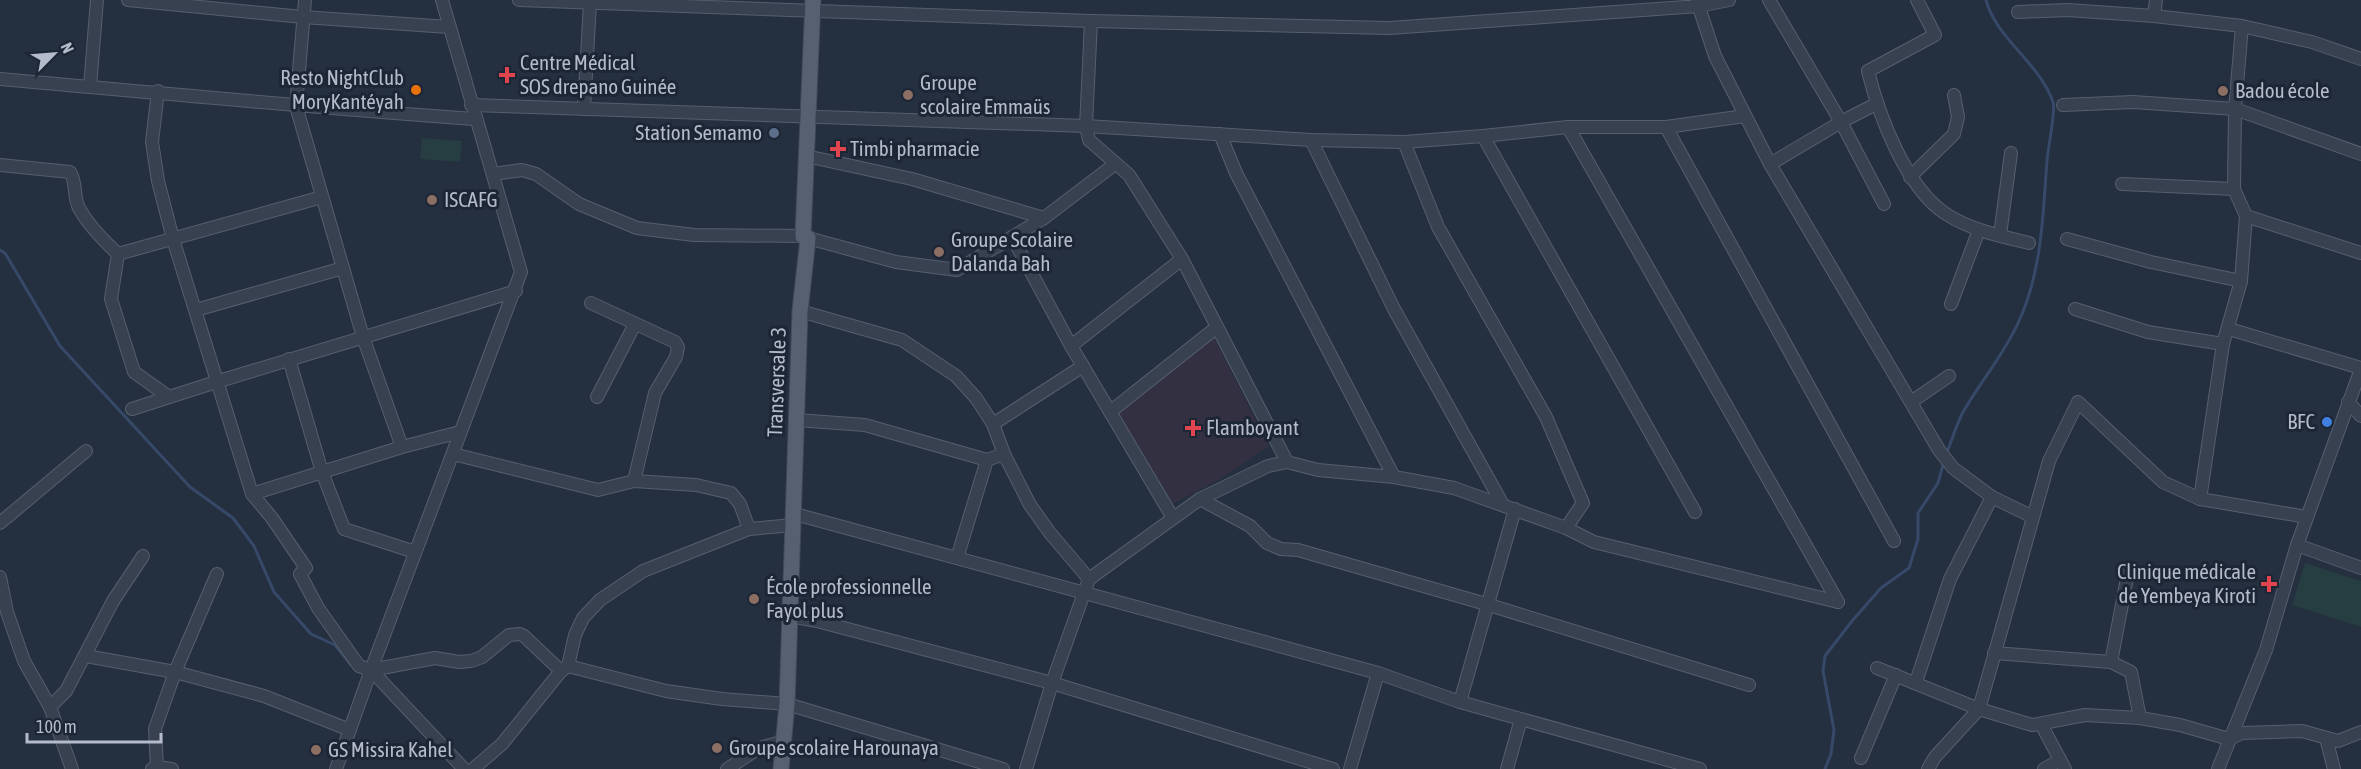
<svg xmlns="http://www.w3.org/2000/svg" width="2361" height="769" viewBox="0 0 2361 769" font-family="'Asap Condensed',sans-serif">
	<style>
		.medical { fill: #333041 }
		.green { fill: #263d41 }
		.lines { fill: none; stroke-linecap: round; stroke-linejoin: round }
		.stream { stroke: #374968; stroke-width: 3 }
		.minor-casing { stroke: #565f6e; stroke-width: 14 }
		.major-casing { stroke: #414a59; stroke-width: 17 }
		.minor { stroke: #384150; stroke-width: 12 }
		.major { stroke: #566070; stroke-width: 15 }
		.health-dot { fill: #e0444e; stroke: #1d2635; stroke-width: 2 }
		.food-dot { fill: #e8710a; stroke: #1d2635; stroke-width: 2 }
		.education-dot { fill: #8d6e63; stroke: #1d2635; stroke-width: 2 }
		.service-dot { fill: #5c6f8a; stroke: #1d2635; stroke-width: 2 }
		.shop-dot { fill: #3f7fe0; stroke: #1d2635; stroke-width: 2 }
		.labels { text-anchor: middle; stroke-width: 6; stroke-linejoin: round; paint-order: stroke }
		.poi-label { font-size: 21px; fill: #b4bccb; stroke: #1d2635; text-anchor: start }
		.street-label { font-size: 21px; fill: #b4bccb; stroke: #1d2635 }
	</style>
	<rect width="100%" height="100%" fill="#242f40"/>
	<path class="medical" d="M 1214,337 L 1269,446 L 1222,478 L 1173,504 L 1116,410 Z"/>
	<g class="green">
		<path d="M 422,138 L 462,141 L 460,162 L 420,159 Z"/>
		<path d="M 2305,563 L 2361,581 L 2361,627 L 2292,605 Z"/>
	</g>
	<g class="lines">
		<g class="stream">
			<path d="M 0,250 L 5,253 L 60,346 L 190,487 L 233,518 L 254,546 L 274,592 L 311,634 L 335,645 L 351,665"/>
			<path d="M 1947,452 C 1952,440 1956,426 1962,414 C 1980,382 2004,355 2019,321 C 2042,271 2043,214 2047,160 C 2048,148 2056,110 2053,102 C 2039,62 1997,40 1986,0"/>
			<path d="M 1825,769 L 1831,754 L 1834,730 L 1823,671 L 1825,656 L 1852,621 L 1881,588 L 1909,568 L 1918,539 L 1918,513 L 1938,483 L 1944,461"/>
		</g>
		<g class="minor-casing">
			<g id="minor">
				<path d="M 128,0 L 303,17 L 449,27"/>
				<path d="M 305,0 L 296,106 L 363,337 L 402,447"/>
				<path d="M 519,0 L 1091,21 L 1390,28 L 1699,6 L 1729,0"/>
				<path d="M 1769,0 L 1841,122 L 1884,204"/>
				<path d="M 1917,0 L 1935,35 L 1868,71 C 1879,116 1906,188 1946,214 C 1971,230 2000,236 2029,243"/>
				<path d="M 1697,1 L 1715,56 L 1770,164 L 1939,450 L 1953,468 L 1992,497"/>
				<path d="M 2018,12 L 2068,10 L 2154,16 L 2242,26 L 2312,42 L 2361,59"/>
				<path d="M 2154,16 L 2156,0"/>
				<path d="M 1091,21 L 1086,126 L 1089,140 L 1129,175 L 1182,259 L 1287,462"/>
				<path d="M 0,79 C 158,93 316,108 475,119"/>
				<path d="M 90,87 L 97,0"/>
				<path d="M 158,91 L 152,142 L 158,181 L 173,239 L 252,494 L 272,518 L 306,568 L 300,574 L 318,608 L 359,666 L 371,670 L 464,769"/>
				<path d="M 471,105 L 1086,126 L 1311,140 L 1404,142 L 1483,136 L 1568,127 L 1666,127 L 1745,116"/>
				<path d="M 2063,105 L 2133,102 L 2235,109 L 2361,154"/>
				<path d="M 584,109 L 590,3"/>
				<path d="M 1568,127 L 1838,602"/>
				<path d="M 1666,127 L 1894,541"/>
				<path d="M 1220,134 L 1236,173 L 1394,477"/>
				<path d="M 1483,136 L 1695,512"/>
				<path d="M 1311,140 L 1394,309 L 1503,505"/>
				<path d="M 1404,142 L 1438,227 L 1546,417 L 1583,503 L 1566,528"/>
				<path d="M 806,156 L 912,179 L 1044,218"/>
				<path d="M 1770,164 L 1841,122 L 1876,104"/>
				<path d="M 0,165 L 70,172 C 77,182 73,197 79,208 C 88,225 104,241 118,254"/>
				<path d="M 493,174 L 522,170 L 536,174 L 579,204 L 637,228 L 694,235 L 803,236"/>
				<path d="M 1910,177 L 1954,134 L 1958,117 L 1954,95"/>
				<path d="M 2122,184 L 2234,189"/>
				<path d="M 2246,216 L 2361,253"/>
				<path d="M 2000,235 L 2011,153"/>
				<path d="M 1012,237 L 1071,346 L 1173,518"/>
				<path d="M 808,238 L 896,262 L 957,270 L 1044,218 L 1115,164"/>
				<path d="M 2067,239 L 2151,262 L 2241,281"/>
				<path d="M 118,254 L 322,197"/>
				<path d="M 118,254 L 111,299 L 134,372 L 169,397"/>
				<path d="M 591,303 L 675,342 L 678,347 L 676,357 L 655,393 L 634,481"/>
				<path d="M 1951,304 L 1979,230"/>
				<path d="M 2075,309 L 2148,332 L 2223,344"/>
				<path d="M 196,310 L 343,268"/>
				<path d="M 800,311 L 902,340 L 956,376 L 976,398 L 993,424 L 1004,454 L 1030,505 L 1050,533 L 1089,579"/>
				<path d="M 2229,329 L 2361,368"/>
				<path d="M 1071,346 L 1182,259"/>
				<path d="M 289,359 L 322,472 L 344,529 L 415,552"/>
				<path d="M 597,397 L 635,324"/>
				<path d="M 1911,402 L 1949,376"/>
				<path d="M 2348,402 L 2361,416"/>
				<path d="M 132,409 L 216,382 L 516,291"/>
				<path d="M 1110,412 L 1217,327"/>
				<path d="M 797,420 L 865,425 L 987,460"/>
				<path d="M 993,424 L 1083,366"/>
				<path d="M 453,454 L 598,490 L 634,481 L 696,485 L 731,493 L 740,504 L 749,529"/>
				<path d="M 252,494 L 402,447 L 460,432"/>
				<path d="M 1200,499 L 1250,526 L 1267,543 L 1281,549 L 1298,550 L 1486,604 L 1749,685"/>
				<path d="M 2200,499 L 2223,344 L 2241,281 L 2246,216 L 2234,189 L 2235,109 L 2242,26"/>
				<path d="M 795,514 L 1378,673 L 1460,702 L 1700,769"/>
				<path d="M 0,523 L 86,451"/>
				<path d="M 2297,545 L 2361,568"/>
				<path d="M 957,558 L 987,460 L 1004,454"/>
				<path d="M 0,577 L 7,612 L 24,661 L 50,707 L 72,769"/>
				<path d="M 790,616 L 817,621 L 1052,683 L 1333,769"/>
				<path d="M 1994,653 L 2111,662 L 2131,672 L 2140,718"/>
				<path d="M 86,656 L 175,672 L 264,696 L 350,730"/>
				<path d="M 2111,662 L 2128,573"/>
				<path d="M 568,666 L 666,691 L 722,699 L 787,704 L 1003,769"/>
				<path d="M 1877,668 L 1979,709 L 2032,725 L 2085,715 L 2140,718 L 2180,725 L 2229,739 L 2242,733 L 2302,731 L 2338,741 L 2361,732"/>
				<path d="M 371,670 L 435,658 L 459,662 L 471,661 L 482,657 L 509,635 L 520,634 L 524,636 L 561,671"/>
				<path d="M 1916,682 L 1950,579 L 1992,497 L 2033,517"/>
				<path d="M 1460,702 L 1515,509"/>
				<path d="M 50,707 L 66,691 L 113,601 L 143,556"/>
				<path d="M 2041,724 L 2065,769"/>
				<path d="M 2326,738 L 2334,769"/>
				<path d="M 1861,758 L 1896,675"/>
				<path d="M 157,767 L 155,729 L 175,672 L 217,574"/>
				<path d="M 152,769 L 157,767 L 172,769"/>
				<path d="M 336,769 L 371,670 L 521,272 L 442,0"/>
				<path d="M 473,769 L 502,744 L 561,671 L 568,666 L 575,635 L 583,618 L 600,600 L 643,571 L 749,529 L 794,525"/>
				<path d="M 727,769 L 759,748 L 785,741"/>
				<path d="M 1026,769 L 1052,683 L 1089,579 L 1200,499 L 1268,466 L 1287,462 L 1318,470 L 1394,477 L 1454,488 L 1566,528 L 1594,542 L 1838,602"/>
				<path d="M 1350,769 L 1378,673"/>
				<path d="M 1507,769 L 1521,719"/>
				<path d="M 1928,769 L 1935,757 L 1979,709 L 2049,461 L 2078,402 L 2163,482 L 2200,499 L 2307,517"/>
				<path d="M 2044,769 L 2060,760"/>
				<path d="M 2218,769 L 2266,650 L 2297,545 L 2361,369"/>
			</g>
		</g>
		<g class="major-casing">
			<path id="major" d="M 781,769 L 787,704 L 800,311 L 808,238 L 803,236 L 813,0"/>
		</g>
		<use href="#minor" class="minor"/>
		<use href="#major" class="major"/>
	</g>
	<g class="health-dot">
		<path d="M504 66h6v6h6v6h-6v6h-6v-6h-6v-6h6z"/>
		<path d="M835 140h6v6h6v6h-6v6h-6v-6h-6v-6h6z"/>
		<path d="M1190 419h6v6h6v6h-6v6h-6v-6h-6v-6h6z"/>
		<path d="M2266 575h6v6h6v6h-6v6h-6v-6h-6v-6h6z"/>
	</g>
	<circle class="food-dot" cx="416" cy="90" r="6"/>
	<g class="education-dot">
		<circle cx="2223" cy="91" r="6"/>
		<circle cx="908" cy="95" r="6"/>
		<circle cx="432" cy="200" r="6"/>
		<circle cx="939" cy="252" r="6"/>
		<circle cx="754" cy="599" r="6"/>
		<circle cx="717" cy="748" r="6"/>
		<circle cx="316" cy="750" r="6"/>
	</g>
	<circle class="service-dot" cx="774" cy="133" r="6"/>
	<circle class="shop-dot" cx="2327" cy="422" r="6"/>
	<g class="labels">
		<g class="poi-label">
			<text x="520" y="70">Centre Médical<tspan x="520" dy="24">SOS drepano Guinée</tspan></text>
			<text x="404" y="85" text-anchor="end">Resto NightClub<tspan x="404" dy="24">MoryKantéyah</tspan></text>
			<text x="920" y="90">Groupe<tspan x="920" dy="24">scolaire Emmaüs</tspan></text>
			<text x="2235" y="98">Badou école</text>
			<text x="762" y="140" text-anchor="end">Station Semamo</text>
			<text x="850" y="156">Timbi pharmacie</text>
			<text x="444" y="207">ISCAFG</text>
			<text x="951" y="247">Groupe Scolaire<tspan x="951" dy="24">Dalanda Bah</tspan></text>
			<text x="2315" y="429" text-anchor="end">BFC</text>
			<text x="1206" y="435">Flamboyant</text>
			<text x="2256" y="579" text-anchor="end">Clinique médicale<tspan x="2256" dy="24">de Yembeya Kiroti</tspan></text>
			<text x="766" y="594">École professionnelle<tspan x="766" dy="24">Fayol plus</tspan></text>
			<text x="729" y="755">Groupe scolaire Harounaya</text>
			<text x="328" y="757">GS Missira Kahel</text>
		</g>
		<g class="street-label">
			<text transform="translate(777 382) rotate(-88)" y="7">Transversale 3</text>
		</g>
	</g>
	<g transform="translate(54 54) rotate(65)" stroke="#1d2635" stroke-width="4.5" paint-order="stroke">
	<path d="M0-4.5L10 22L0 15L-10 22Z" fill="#b4bccb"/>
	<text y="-9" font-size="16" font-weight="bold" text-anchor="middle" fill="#b4bccb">N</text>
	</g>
	<path d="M27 733v9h134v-9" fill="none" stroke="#b4bccb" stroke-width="3"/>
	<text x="36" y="733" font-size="18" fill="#b4bccb" stroke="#1d2635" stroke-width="4.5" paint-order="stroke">100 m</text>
</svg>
